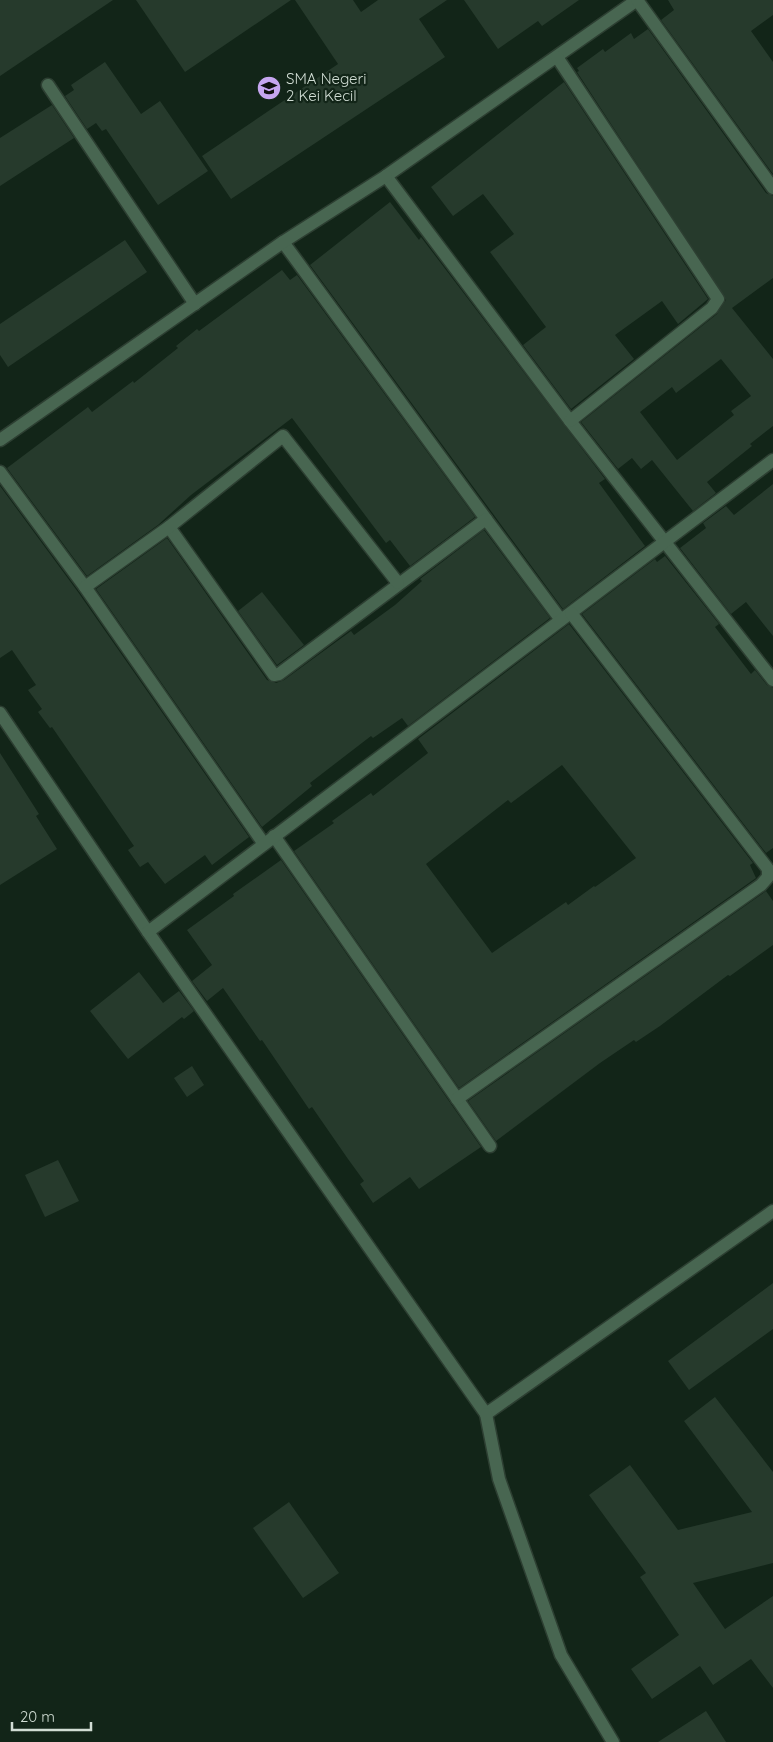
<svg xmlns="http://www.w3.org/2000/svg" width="773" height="1742" viewBox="0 0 773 1742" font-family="Quicksand,sans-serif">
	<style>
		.building { fill: #263a2c; fill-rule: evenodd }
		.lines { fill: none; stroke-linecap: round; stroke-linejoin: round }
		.minor-casing { stroke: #2d3f32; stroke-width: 15 }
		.minor { stroke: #486651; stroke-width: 12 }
		.labels { text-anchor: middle; stroke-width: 4.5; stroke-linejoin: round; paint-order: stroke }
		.poi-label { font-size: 15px; fill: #d1ddd4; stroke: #122518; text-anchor: start }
	</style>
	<rect width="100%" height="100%" fill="#122518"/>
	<g class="building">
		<path d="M 0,0 L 113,0 L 0,76 Z"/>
		<path d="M 136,0 L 291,0 L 185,72 Z"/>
		<path d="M 295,0 L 353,0 L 361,12 L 378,0 L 447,0 L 419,19 L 445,57 L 231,199 L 202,156 L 338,64 Z"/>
		<path d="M 464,0 L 579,0 L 542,26 L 538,21 L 498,49 Z"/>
		<path d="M 668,0 L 773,0 L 773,15 L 751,31 L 773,62 L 773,174 L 661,20 L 674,10 Z"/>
		<path d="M 648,29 L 766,193 L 773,196 L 773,278 L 732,308 L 773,359 L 773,426 L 750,444 L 752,446 L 707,482 L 716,493 L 693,511 L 652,460 L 641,469 L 632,458 L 618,469 L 581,422 L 717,314 L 726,300 L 577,72 L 579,71 L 577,68 L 603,49 L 605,52 L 631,33 L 634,39 ZM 721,359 L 751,396 L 731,411 L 734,415 L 677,460 L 640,412 L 672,387 L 676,393 Z"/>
		<path d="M 105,62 L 141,114 L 160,101 L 208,171 L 158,205 L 106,129 L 102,131 L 96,123 L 87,129 L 65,96 L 74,90 L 71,85 Z"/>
		<path d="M 564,82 L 708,299 L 678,324 L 662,301 L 615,335 L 634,359 L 571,409 L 523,345 L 546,327 L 490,252 L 514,234 L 483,194 L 453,216 L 431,187 Z"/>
		<path d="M 52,105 L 74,138 L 0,186 L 0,138 Z"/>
		<path d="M 390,202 L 419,240 L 421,237 L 605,479 L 599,483 L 645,546 L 563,609 L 310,265 Z"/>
		<path d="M 125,240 L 147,272 L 8,367 L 0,355 L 0,324 Z"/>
		<path d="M 282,270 L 290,280 L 297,275 L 475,517 L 410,566 L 390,540 L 386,543 L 292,418 L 191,495 L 158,525 L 87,576 L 7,468 L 88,407 L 92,412 L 133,381 L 134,383 L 178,348 L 176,346 L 197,329 L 199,331 Z"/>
		<path d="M 773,484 L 773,636 L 746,602 L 731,614 L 680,548 L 706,528 L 703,523 L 726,506 L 734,515 Z"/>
		<path d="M 0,486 L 78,592 L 249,837 L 212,865 L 205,855 L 165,884 L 148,862 L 140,867 L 128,850 L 134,846 L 52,727 L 50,728 L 38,712 L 42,709 L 28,690 L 36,685 L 12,650 L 0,658 Z"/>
		<path d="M 484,530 L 550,618 L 408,726 L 402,718 L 373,738 L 371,736 L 310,783 L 312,786 L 262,827 L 96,589 L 167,538 L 267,680 L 276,683 L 284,680 L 351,631 L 354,635 L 395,605 L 422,581 L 420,579 Z"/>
		<path d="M 665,556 L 719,624 L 715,627 L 751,674 L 755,670 L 767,685 L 773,688 L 773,848 L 766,853 L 582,614 L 655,559 L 657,562 Z"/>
		<path d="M 262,592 L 304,645 L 277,665 L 238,611 Z"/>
		<path d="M 569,624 L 753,863 L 750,865 L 756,878 L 459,1088 L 294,851 L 334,823 L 332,821 L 371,793 L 373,796 L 428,753 L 418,739 ZM 562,765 L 636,858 L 595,887 L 594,886 L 568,905 L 566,902 L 492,953 L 426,864 L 508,800 L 511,803 Z"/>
		<path d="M 0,753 L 39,814 L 36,816 L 57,849 L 0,885 Z"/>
		<path d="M 281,860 L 481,1147 L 419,1189 L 410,1177 L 373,1203 L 360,1184 L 364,1181 L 348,1159 L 312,1107 L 309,1109 L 262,1040 L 260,1041 L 223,988 L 207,1001 L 192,981 L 212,965 L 187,930 L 234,896 L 233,894 Z"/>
		<path d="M 766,891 L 773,901 L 773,945 L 730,976 L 728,975 L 660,1026 L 636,1042 L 634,1040 L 600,1063 L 496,1141 L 468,1101 Z"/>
		<path d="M 139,972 L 163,1003 L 179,991 L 194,1011 L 184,1019 L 182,1017 L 128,1059 L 90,1011 Z"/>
		<path d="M 192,1066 L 204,1085 L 187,1097 L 174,1078 Z"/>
		<path d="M 58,1160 L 79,1201 L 45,1217 L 25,1175 Z"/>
		<path d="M 773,1283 L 773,1329 L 689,1390 L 668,1361 Z"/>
		<path d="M 715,1397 L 773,1472 L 773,1563 L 693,1583 L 725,1629 L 773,1596 L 773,1688 L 751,1659 L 713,1685 L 700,1666 L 652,1699 L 631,1669 L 679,1635 L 640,1577 L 646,1573 L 589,1495 L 630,1465 L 678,1530 L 752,1512 L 684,1421 Z"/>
		<path d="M 289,1502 L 339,1573 L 303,1598 L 253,1528 Z"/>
		<path d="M 706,1711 L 726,1742 L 658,1742 Z"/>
	</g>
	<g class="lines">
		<g class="minor-casing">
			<g id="minor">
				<path d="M 637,0 L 386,176 L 570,421 L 773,680"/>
				<path d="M 637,0 L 773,188"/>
				<path d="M 557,57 L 718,299 L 712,308 L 570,421"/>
				<path d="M 48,85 L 195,304"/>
				<path d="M 283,242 L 486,519"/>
				<path d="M 0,440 L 283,242 L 386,176"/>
				<path d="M 0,472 L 85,587 L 264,844"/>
				<path d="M 169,527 L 274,675 L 279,674 L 486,519 L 561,620"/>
				<path d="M 85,587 L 169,527 L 283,436 L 398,583"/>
				<path d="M 0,713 L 148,932 L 486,1414 L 773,1211"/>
				<path d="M 274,836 L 490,1146"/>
				<path d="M 148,932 L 773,460"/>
				<path d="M 457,1099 L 761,885 L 768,877 L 768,869 L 571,613"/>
				<path d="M 486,1414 L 499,1479 L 561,1655 L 613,1742"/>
			</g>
		</g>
		<use href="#minor" class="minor"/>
	</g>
	<defs>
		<g id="school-disc" transform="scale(1.25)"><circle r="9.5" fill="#c6a6f0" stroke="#122518"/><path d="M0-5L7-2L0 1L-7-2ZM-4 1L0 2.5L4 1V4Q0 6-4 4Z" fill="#111"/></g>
	</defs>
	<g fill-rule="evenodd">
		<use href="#school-disc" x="269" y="88"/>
	</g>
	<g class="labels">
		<g class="poi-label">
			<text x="286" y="84">SMA Negeri<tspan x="286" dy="17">2 Kei Kecil</tspan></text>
		</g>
	</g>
	<path d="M12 1722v8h79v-8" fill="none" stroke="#d1ddd4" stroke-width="2.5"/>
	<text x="20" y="1722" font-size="15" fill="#d1ddd4" stroke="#122518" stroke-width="4" paint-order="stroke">20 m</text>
</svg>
